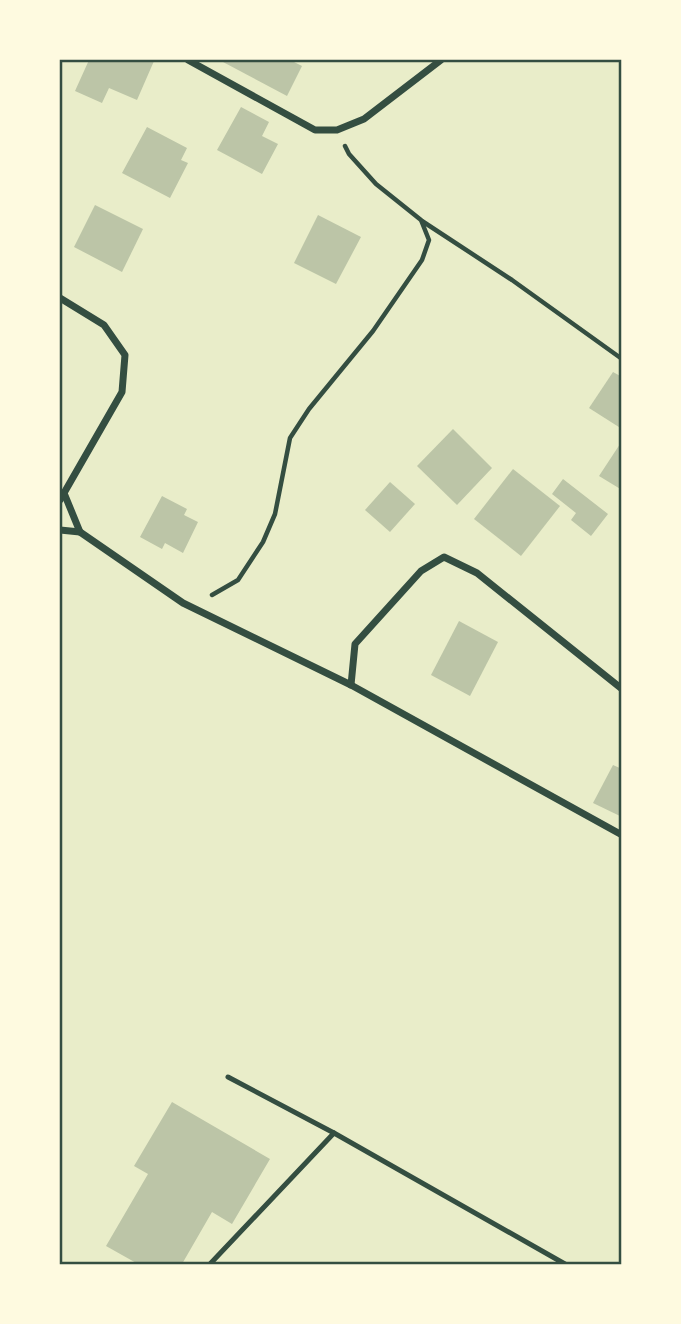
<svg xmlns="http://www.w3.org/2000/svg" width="681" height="1324" viewBox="0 0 681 1324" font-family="'Crimson Pro',serif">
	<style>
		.building { fill: #bcc5a7 }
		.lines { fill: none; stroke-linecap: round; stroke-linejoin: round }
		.path { stroke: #344e41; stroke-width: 4.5 }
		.service { stroke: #344e41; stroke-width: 5 }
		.minor { stroke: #344e41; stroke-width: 7 }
		.neatline { fill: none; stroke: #344e41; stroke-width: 2.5 }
	</style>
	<rect width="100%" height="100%" fill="#e9edc9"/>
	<g class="building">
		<path d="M 89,60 L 151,60 L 154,61 L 137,100 L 109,88 L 102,103 L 75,91 Z"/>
		<path d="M 224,60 L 290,60 L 302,66 L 287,96 L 223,62 Z"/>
		<path d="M 241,107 L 269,122 L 262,136 L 278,144 L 262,174 L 217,150 Z"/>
		<path d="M 147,127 L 187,148 L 181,160 L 188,163 L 170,198 L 122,173 Z"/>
		<path d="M 95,205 L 143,229 L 122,272 L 74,247 Z"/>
		<path d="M 318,215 L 361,237 L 336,284 L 294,263 Z"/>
		<path d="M 613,372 L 622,377 L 622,429 L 589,408 Z"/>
		<path d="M 453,429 L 492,468 L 457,505 L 417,466 Z"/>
		<path d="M 622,441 L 622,490 L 599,476 Z"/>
		<path d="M 513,469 L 560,506 L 521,556 L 474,519 Z"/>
		<path d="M 563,479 L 608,514 L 591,536 L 571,520 L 576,513 L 552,494 Z"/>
		<path d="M 390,482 L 415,504 L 390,532 L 365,510 Z"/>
		<path d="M 162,496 L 187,509 L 184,515 L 198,522 L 183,553 L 165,543 L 162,549 L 140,537 Z"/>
		<path d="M 459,621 L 498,642 L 470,696 L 431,675 Z"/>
		<path d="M 613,765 L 622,769 L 622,817 L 593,803 Z"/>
		<path d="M 172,1102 L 270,1159 L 232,1224 L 212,1212 L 182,1264 L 138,1264 L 106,1246 L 148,1174 L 134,1166 Z"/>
	</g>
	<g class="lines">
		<g class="path">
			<path d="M 422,221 L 512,280 L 622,359"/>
			<path d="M 212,595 L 238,580 L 263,542 L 275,514 L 290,438 L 309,409 L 373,331 L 422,260 L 429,240 L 421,220 L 376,184 L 349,154 L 345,146"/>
		</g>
		<g class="service">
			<path d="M 228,1077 L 334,1133 L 565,1264"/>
			<path d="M 210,1264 L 334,1133"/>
		</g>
		<g class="minor">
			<path d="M 188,60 L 315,130 L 337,130 L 364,119 L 441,60"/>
			<path d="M 60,298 L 104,325 L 125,355 L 122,392 L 60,500"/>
			<path d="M 64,493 L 80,532 L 183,603 L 351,685 L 622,835"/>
			<path d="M 60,530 L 80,532"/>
			<path d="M 351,685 L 355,644 L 421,571 L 444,557 L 477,573 L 622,689"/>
		</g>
	</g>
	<rect width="681" height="1324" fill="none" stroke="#fefae0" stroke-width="122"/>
	<rect x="61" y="61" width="559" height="1202" class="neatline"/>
</svg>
